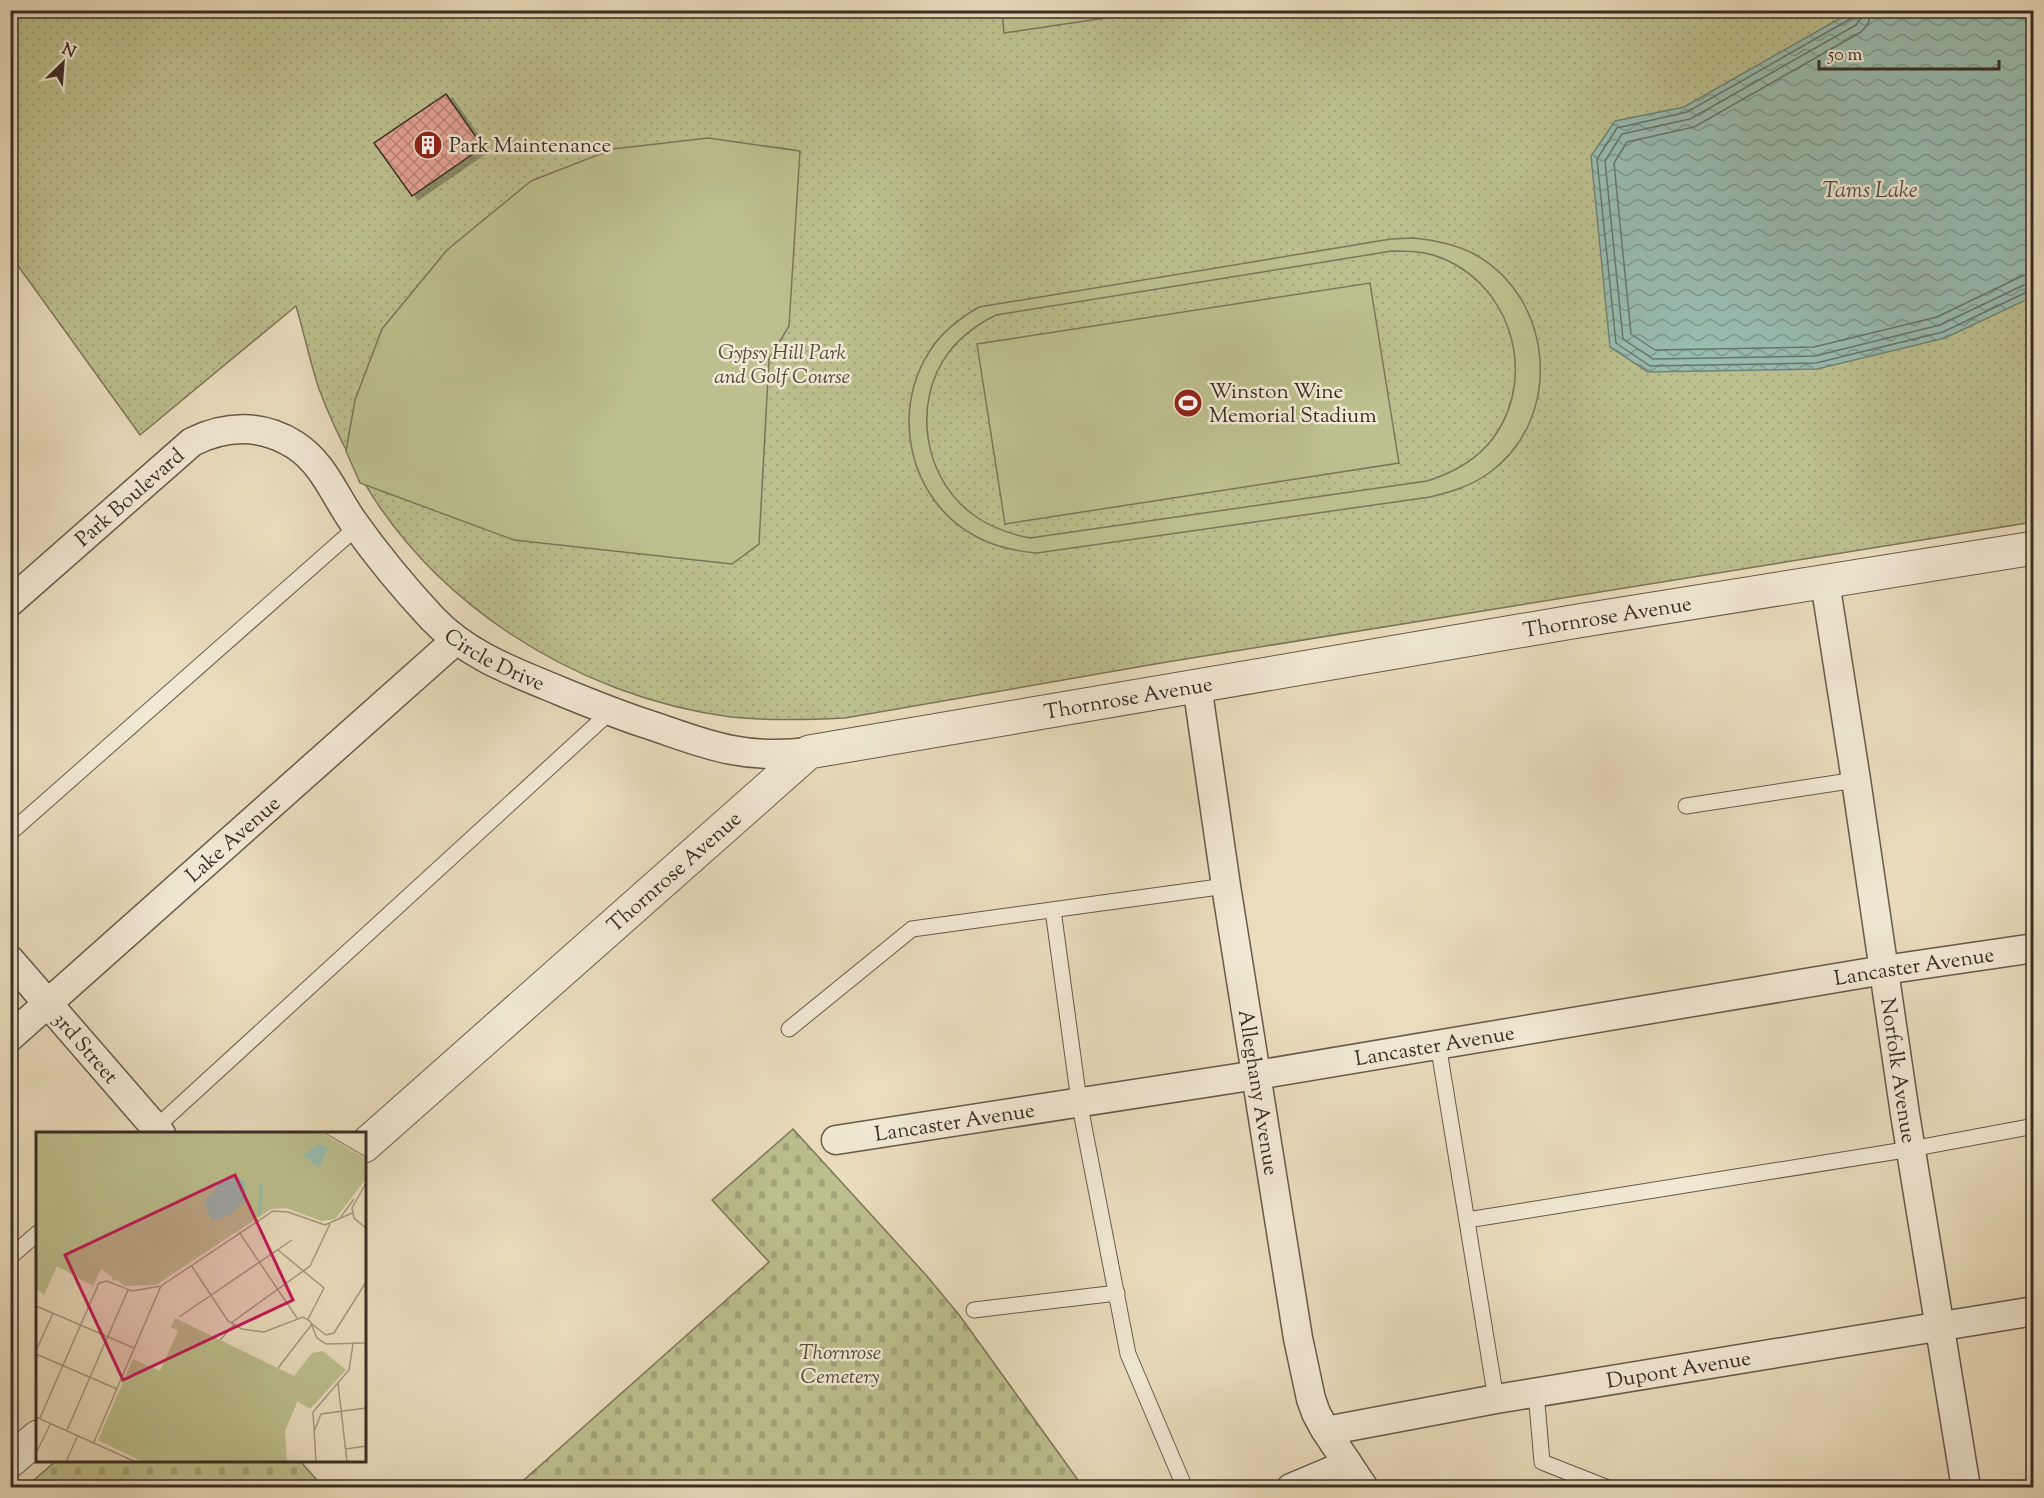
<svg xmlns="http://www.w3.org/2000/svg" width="2044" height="1498" viewBox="0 0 2044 1498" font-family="'Sorts Mill Goudy',serif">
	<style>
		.cemetery { fill: url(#cemetery-stones); stroke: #7a765a; stroke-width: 1.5 }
		.park { fill: url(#park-dots); stroke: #7a765a; stroke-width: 1.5 }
		.garden { fill: #bcbf8e; stroke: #7a765a; stroke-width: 1.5; fill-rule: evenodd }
		.water { fill: url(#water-waves); stroke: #728379; stroke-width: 1.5 }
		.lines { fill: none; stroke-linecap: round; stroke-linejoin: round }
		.shore { stroke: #68756b; stroke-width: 1.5 }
		.building { fill: url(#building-cross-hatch); stroke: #392e26; stroke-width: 1.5; filter: url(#shadow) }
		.service-casing { stroke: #655a4c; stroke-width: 17 }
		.minor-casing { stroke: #655a4c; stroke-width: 31 }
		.tertiary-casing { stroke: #655a4c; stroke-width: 35 }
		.service { stroke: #f1e9d4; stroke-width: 15 }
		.minor { stroke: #f1e9d4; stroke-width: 28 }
		.tertiary { stroke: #f1e9d4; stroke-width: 33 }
		.labels { text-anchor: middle; stroke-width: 5; stroke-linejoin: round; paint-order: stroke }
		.poi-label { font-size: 21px; fill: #392e26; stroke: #f1e9d4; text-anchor: start }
		.park-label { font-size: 21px; font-style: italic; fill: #534b3b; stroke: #f1e9d4 }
		.street-label { font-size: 21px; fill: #392e26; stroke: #f1e9d4 }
		.water-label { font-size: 22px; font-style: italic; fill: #515248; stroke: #f1e9d4 }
		.inset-river { fill: none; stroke: #98bcb0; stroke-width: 3 }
		.inset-road { fill: none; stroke: #a39781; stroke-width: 1.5 }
		.view { fill: #c2185b; fill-opacity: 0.15; stroke: #c2185b; stroke-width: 3 }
		.inset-edge { fill: none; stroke: #392e26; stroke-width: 3 }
	</style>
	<defs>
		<pattern id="cemetery-stones" width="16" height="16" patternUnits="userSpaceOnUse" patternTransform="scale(1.5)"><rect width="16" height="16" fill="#bcbf8e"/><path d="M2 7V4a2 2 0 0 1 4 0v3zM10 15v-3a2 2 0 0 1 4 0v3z" fill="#a2a47a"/></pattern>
		<pattern id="park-dots" width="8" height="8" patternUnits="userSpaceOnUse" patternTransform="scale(1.5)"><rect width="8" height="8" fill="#bcbf8e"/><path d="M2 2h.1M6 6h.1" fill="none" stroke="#a2a47a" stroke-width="1.8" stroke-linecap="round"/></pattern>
		<pattern id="water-waves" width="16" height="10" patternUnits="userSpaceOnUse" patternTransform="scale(1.5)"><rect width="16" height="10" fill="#98bcb0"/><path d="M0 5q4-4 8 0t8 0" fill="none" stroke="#7d998f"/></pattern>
		<pattern id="building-cross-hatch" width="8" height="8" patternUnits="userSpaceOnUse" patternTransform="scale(1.5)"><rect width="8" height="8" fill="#e4a293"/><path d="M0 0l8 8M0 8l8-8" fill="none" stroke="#ba8478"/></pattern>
		<filter id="shadow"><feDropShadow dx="6" dy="4" stdDeviation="0" flood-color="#0004"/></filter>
	</defs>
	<rect width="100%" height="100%" fill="#eaddbd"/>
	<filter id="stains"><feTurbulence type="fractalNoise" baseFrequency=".00333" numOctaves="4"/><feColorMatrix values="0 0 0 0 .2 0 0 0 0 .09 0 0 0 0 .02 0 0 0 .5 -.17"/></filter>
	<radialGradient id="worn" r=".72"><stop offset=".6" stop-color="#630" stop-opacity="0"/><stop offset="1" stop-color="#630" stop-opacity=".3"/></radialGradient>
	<g class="cemetery">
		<path d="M 793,1129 L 926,1275 L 960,1316 L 1083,1487 L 516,1487 L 769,1262 L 712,1200 Z"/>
		<path d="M 57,1460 L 300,1461 L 323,1487 L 26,1487 Z"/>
	</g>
	<path class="park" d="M 10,11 L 2033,11 L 2033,522 L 1161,663 L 845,718 C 807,720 769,721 731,717 C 575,696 425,602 351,459 C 339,437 328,413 319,389 C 310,362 304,333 296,306 L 140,435 L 11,256 Z"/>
	<g class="garden">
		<path d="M 1002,10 L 1152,10 L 1152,11 L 1004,33 Z"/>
		<path d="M 708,138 L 800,151 L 789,326 L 769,359 L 759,544 L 732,564 L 514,540 L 360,483 L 346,451 L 355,400 L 382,329 L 447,250 L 531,181 L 613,149 Z"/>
		<path d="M 1413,238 C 1434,240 1455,244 1474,254 C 1555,298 1564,419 1489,473 C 1471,486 1451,492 1430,497 L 1037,553 C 1015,551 994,547 975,536 C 909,500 889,411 931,349 C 943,331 960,318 979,307 L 1391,239 ZM 1392,251 C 1406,251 1419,251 1433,255 C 1508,278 1540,372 1494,437 C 1477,460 1453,473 1427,481 L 1030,538 C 1010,534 992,528 975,516 C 923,480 911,402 949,352 C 962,335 978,324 996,315 Z"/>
		<path d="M 1370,283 L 1399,463 L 1005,524 L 977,344 Z"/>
	</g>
	<path class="water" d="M 1853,11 L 2033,11 L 2033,294 L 2028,299 L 1945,338 L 1817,369 L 1648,372 L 1610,347 L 1591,156 L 1615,121 L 1684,107 Z"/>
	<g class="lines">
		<g class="shore">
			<path d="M 1855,10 L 1852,18 L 1687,112 L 1617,128 L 1597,159 L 1616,343 L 1650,366 L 1816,363 L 1943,332 L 2029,291 L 2034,290"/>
			<path d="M 1863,10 L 1861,18 L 1856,25 L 1690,119 L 1622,134 L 1605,161 L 1623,339 L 1653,359 L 1815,356 L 1940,325 L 2026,284 L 2034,283"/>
			<path d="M 1872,10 L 1868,24 L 1861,32 L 1694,127 L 1627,142 L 1614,163 L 1631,334 L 1655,350 L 1814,347 L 1937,317 L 2022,276 L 2034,274"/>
		</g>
	</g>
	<path class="building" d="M 446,94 L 483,147 L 412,196 L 374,143 Z"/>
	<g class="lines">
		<g class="service-casing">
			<g id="service">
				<path d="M 1686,806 L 1856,780"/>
				<path d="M 10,833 L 357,527"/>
				<path d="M 1053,910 L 1079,1101 L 1128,1354 L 1185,1488"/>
				<path d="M 789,1029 L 912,929 L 1226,886"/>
				<path d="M 1438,1044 L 1496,1399"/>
				<path d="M 152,1131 L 610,712"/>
				<path d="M 1467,1220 L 1911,1149 L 2034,1126"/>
				<path d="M 10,1257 L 38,1233"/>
				<path d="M 974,1310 L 1117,1293"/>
				<path d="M 1536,1392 L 1542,1462 L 1608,1488"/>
			</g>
		</g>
		<g class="minor-casing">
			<g id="minor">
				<path id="s1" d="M 1825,582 L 1856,780 L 1905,1114 L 1966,1488"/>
				<path id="s2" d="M 10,602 L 192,442 C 226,425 262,424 295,445 C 323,463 334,494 352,520 C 376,554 404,588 432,618 C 464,652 506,669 548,686 C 582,700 615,714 650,725 C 677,734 704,745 732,750 C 757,755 783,755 809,752"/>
				<path id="s3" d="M 1197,685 L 1226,886 L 1298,1338 L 1311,1399 L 1316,1413 L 1324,1428 L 1364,1488"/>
				<path id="s4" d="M 10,960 L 161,1134"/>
				<path id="s5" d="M 10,1037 L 456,640"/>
				<path id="s6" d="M 836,1140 L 1257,1075 L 1884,970 L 2034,948"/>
				<path id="s7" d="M 1326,1431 L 1496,1399 L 2034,1311"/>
				<path d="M 1291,1488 L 1348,1464"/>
			</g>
		</g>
		<g class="tertiary-casing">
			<g id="tertiary">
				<path id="s8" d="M 364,1146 L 809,752 L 1578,621 L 2034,548"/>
				<path d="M 10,1461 L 38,1437"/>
			</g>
		</g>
		<use href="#service" class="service"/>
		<use href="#minor" class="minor"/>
		<use href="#tertiary" class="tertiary"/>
	</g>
	<defs>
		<g id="building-disc" transform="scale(1.5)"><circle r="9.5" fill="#8f2418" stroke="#f1e9d4"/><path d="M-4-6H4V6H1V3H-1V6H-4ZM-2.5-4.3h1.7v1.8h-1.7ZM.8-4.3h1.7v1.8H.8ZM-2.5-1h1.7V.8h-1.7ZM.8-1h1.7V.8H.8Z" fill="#fff"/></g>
		<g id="stadium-disc" transform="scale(1.5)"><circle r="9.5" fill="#8f2418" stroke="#f1e9d4"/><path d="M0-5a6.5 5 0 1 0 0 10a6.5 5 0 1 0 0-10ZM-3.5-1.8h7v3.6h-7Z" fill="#fff"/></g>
	</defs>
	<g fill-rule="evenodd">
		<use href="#building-disc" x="428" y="145"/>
		<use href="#stadium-disc" x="1188" y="403"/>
	</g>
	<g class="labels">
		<g class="poi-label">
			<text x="449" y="152">Park Maintenance</text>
			<text x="1209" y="398">Winston Wine<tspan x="1209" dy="24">Memorial Stadium</tspan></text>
		</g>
		<g class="park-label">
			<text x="782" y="359">Gypsy Hill Park<tspan x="782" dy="24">and Golf Course</tspan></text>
			<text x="840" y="1359">Thornrose<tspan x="840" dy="24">Cemetery</tspan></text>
		</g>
		<g class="street-label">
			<text dy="7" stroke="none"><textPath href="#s2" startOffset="159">Park Boulevard</textPath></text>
			<text dy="7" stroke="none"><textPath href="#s8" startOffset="1404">Thornrose Avenue</textPath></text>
			<text dy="7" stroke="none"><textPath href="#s2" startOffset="648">Circle Drive</textPath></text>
			<text dy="7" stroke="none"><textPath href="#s8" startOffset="918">Thornrose Avenue</textPath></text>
			<text dy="7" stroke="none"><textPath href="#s5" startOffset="298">Lake Avenue</textPath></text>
			<text dy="7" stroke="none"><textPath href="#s8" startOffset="414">Thornrose Avenue</textPath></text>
			<text dy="7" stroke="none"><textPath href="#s6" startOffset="1092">Lancaster Avenue</textPath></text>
			<text dy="7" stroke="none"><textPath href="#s6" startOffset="606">Lancaster Avenue</textPath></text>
			<text dy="7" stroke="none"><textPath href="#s4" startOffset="116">3rd Street</textPath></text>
			<text dy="7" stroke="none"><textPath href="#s1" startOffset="494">Norfolk Avenue</textPath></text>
			<text dy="7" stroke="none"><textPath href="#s3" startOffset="412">Alleghany Avenue</textPath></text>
			<text dy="7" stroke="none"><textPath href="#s6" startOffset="120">Lancaster Avenue</textPath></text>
			<text dy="7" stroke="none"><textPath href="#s7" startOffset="358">Dupont Avenue</textPath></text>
		</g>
		<g class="water-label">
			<text x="1870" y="197">Tams Lake</text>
		</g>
	</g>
	<g transform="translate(36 1132)">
		<rect width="330" height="330" fill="#eaddbd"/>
		<path d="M 139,186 L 260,245 L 263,266 L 249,299 L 251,330 L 108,330 L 62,308 L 97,227 L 124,239 L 142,199 L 135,195 Z" fill="#bcbf8e"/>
		<path d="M 0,0 L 284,0 L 330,27 L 330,47 L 299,87 L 286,89 L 250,76 L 235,77 L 120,153 L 89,154 L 65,137 L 57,154 L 21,134 L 8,163 L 0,157 ZM 287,219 L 310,238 L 274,277 L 261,269 L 258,244 L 276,221 Z" fill="#bcbf8e"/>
		<path d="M225 66a8 8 0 1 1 16 0a8 8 0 1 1-16 0ZM 157,87 L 171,93 L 170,106 L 137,129 L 124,127 L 120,120 L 122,110 ZM 160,88 L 170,96 L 168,106 L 135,128 L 125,126 L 121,119 L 124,110 ZM 154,93 L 163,107 L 133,127 L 123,114 ZM 101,104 L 112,141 L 77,149 L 73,135 L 80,117 Z" fill="#bcbf8e" fill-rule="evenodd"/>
		<path d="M 283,12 L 293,15 L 283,36 L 267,23 ZM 199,44 L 209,49 L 209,69 L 194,83 L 176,89 L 168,70 L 185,50 Z" fill="#98bcb0"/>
		<path class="inset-river" d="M 224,83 L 225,52"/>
		<path class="inset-road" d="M 287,0 L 330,25M 330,51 L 316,76 L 318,86 L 330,96M 304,86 L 318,67M 203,100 L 261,186M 242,118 L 288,156 L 272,187M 155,133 L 192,189 L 206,197 L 228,200 L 267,185 L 274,189 L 281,206 L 290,212 L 330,211M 0,174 L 98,216M 143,185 L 256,108M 195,191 L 274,134 L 294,92M 184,208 L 198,193M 0,219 L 17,181M 0,222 L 81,257M 242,236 L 276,192 L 290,203 L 298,201 L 330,150M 302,251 L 311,330M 0,285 L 100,330M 4,286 L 63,151 L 71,149 L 96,159 L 125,154M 31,298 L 92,158M 278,300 L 285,282 L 330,276M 58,310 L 125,154 L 237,79 L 252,80 L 289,93 L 316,81M 310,317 L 330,314M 0,321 L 15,291M 30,330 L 42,303M 280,330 L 277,280 L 313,238 L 317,212"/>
		<path class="view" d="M 199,43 L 257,168 L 87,248 L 29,123 Z"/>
		<rect width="330" height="330" class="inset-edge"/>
	</g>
	<rect width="2044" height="1498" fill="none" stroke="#eaddbd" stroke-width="36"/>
	<rect x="12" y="12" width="2020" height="1474" fill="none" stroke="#392e26" stroke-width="3"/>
	<rect x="18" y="18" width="2008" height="1462" fill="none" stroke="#392e26" stroke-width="1.5"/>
	<g transform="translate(63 63) rotate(25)" stroke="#f1e9d4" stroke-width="4.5" paint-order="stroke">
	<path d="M0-4.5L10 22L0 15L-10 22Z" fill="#392e26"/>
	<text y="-9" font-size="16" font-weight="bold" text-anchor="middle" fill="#392e26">N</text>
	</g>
	<path d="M1819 60v9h180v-9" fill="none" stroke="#392e26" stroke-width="3"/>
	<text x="1828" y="60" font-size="18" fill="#392e26" stroke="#f1e9d4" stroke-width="4.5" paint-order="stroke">50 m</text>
	<rect width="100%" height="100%" filter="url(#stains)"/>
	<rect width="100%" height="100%" fill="url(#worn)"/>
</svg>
